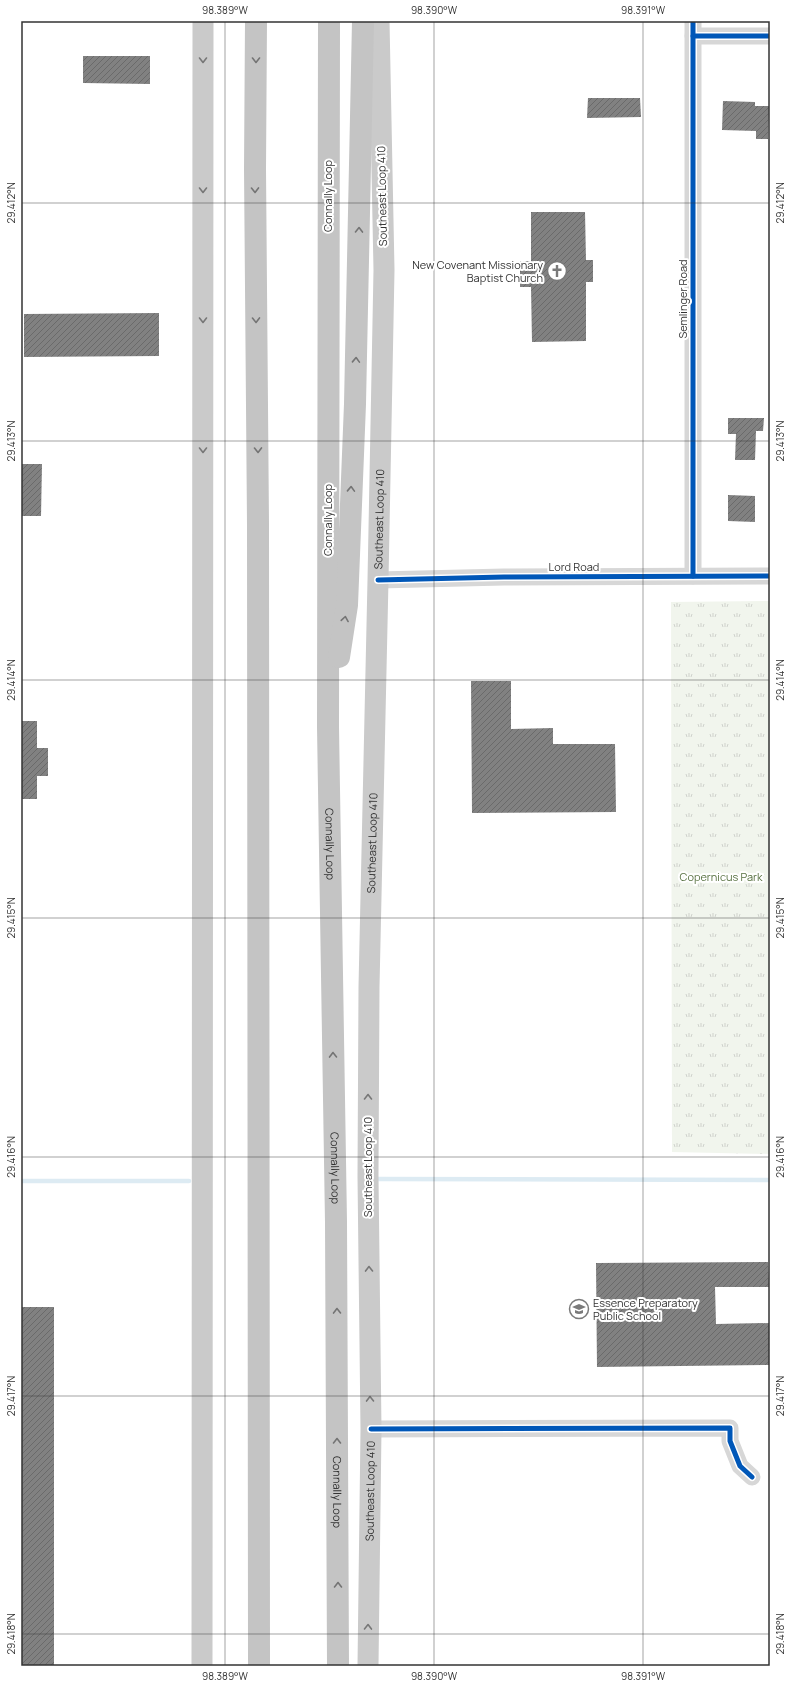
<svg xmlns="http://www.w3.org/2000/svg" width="791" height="1687" viewBox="0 0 791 1687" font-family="Manrope,sans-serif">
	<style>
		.park { fill: url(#park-tufts) }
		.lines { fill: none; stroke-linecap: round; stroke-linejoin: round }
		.stream { stroke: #ddebf3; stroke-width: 4.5 }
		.building { fill: url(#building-hatch) }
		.minor { stroke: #d7d7d7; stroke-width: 17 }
		.major { stroke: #cacaca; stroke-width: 21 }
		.highway { stroke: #c4c4c4; stroke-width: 22 }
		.cycleway-casing { stroke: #fff; stroke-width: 8 }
		.cycleway { stroke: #0057b8; stroke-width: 5 }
		.oneway { stroke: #777 }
		.oneway2 { stroke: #747474 }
		.ticks { fill: none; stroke: #333; stroke-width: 1; stroke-opacity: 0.45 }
		.labels { text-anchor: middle; stroke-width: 4; stroke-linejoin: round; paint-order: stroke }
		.street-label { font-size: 11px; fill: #333; stroke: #fff }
		.poi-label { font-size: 11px; fill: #333; stroke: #fff; text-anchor: end }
		.park-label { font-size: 11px; fill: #56703f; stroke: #fff }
		.neatline { fill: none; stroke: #333; stroke-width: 1.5 }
		.ticks-label { font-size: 10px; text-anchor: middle; fill: #333 }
	</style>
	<defs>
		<pattern id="park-tufts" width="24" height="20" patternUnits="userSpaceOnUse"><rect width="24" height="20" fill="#f1f5ed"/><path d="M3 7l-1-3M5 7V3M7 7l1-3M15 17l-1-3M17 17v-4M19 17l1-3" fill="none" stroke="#cfd2cc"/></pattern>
		<pattern id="building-hatch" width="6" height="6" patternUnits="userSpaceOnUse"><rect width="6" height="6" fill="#818181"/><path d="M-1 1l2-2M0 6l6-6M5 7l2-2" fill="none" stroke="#6a6a6a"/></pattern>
	</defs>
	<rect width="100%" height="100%" fill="#fff"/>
	<path class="park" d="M 770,601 L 770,1154 L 672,1152 L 671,602 Z"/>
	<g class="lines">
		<g class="stream">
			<path d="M 375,1179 L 770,1180"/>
			<path d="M 21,1181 L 189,1181"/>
		</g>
	</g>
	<g class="building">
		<path d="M 83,56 L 150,56 L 150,84 L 83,83 Z"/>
		<path d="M 588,98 L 640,98 L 641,117 L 587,118 Z"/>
		<path d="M 723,101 L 755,102 L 755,106 L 769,106 L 768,139 L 756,139 L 756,131 L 722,130 Z"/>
		<path d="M 531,212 L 585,212 L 586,260 L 593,260 L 593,282 L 586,282 L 586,341 L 532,342 L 531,287 L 520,287 L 520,261 L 531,261 Z"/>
		<path d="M 159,313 L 159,356 L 24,357 L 24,314 Z"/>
		<path d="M 728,418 L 764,418 L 763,431 L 756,431 L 755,460 L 735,460 L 736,434 L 728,434 Z"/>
		<path d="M 21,464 L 42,464 L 41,516 L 21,516 Z"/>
		<path d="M 728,495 L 755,496 L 755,522 L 728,521 Z"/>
		<path d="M 471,681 L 511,681 L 511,729 L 553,728 L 553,744 L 615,744 L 616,812 L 472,813 Z"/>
		<path d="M 21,721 L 37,721 L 37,748 L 48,748 L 48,776 L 37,776 L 37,799 L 21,799 Z"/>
		<path d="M 768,1262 L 769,1287 L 715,1287 L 716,1324 L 770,1323 L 770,1365 L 597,1367 L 596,1263 Z"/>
		<rect x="21" y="1307" width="33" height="359"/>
	</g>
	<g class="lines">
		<g class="minor">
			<path d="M 693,36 L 770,36"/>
			<path d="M 693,576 L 693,21"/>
			<path d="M 378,580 L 504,577 L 770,576"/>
			<path d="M 371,1429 L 730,1428 L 730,1441 L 740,1466 L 752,1477"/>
		</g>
		<g class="major">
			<path d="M 202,1666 L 203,21"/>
			<path id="s1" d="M 368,1666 L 371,1429 L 368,1176 L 369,987 L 378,580 L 384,270 L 379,21"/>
		</g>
		<g class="highway">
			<path d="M 256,21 L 255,169 L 258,524 L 259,1666"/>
			<path id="s2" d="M 329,21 L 328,727 L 336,1222 L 338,1666"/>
			<path d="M 339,657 L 347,605 L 355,404 L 363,21"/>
		</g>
		<g class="cycleway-casing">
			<g id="cycleway">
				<path d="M 693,36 L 770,36"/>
				<path d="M 693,576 L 693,21"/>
				<path d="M 378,580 L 504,577 L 770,576"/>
				<path d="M 371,1429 L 730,1428 L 730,1441 L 740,1466 L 752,1477"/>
			</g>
		</g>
		<use href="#cycleway" class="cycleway"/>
	</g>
	<defs><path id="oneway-chevron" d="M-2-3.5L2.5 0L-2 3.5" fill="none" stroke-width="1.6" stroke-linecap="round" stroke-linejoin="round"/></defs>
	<g class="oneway">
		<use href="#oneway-chevron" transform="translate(203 60) rotate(90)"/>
		<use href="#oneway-chevron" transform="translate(203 190) rotate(90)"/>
		<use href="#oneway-chevron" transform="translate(203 320) rotate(90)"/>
		<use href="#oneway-chevron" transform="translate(203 450) rotate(90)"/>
		<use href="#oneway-chevron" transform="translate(368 1097) rotate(-90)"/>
		<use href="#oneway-chevron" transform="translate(369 1269) rotate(-91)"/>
		<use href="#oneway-chevron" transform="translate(370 1399) rotate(-91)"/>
		<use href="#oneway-chevron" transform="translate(368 1627) rotate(-89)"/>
	</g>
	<g class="oneway2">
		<use href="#oneway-chevron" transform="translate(256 60) rotate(90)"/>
		<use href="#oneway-chevron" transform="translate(255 190) rotate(89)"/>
		<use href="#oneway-chevron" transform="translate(359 230) rotate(-89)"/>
		<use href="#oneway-chevron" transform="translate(256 320) rotate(89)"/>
		<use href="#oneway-chevron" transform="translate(356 360) rotate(-88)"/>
		<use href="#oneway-chevron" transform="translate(258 450) rotate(89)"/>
		<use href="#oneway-chevron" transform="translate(351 489) rotate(-88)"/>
		<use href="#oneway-chevron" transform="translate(345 619) rotate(-81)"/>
		<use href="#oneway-chevron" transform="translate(333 1055) rotate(-91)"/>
		<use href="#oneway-chevron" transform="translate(337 1311) rotate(-91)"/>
		<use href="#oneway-chevron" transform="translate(337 1441) rotate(-90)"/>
		<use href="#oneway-chevron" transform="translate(338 1585) rotate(-90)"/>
	</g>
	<path class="ticks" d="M 225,21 L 225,1666M 434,21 L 434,1666M 643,21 L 643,1666M 21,203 L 770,203M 21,441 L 770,441M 21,680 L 770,680M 21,918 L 770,918M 21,1157 L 770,1157M 21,1396 L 770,1396M 21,1634 L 770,1634"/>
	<defs>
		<g id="church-ring" transform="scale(1)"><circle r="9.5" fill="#fff" stroke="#7a7a7a" stroke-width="1.5"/><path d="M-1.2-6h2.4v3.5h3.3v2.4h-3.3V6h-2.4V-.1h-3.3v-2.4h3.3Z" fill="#7a7a7a"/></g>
		<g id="school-ring" transform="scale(1)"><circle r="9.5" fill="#fff" stroke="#7a7a7a" stroke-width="1.5"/><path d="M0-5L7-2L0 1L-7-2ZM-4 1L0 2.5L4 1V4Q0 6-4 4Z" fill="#7a7a7a"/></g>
	</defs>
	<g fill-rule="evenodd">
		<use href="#church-ring" x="557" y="271"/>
		<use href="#school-ring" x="579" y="1309"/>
	</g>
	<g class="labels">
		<g class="street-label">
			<text transform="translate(328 196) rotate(-90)" y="4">Connally Loop</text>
			<text transform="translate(382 196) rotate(-91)" y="4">Southeast Loop 410</text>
			<text transform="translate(683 299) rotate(-90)" y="4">Semlinger Road</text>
			<text transform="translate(328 520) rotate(-90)" y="4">Connally Loop</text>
			<text dy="4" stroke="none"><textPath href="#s1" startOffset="1147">Southeast Loop 410</textPath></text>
			<text x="574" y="571">Lord Road</text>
			<text dy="4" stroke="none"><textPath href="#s1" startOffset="823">Southeast Loop 410</textPath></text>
			<text dy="4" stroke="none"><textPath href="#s2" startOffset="823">Connally Loop</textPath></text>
			<text dy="4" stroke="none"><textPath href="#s2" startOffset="1147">Connally Loop</textPath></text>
			<text transform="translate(368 1167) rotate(-90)" y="4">Southeast Loop 410</text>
			<text dy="4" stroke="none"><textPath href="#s2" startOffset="1471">Connally Loop</textPath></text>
			<text dy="4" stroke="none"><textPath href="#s1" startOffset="175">Southeast Loop 410</textPath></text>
		</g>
		<g class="poi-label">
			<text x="543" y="269">New Covenant Missionary<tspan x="543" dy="13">Baptist Church</tspan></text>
			<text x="593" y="1307" text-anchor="start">Essence Preparatory<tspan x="593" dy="13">Public School</tspan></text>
		</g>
		<g class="park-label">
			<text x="721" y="881">Copernicus Park</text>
		</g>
	</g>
	<rect width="791" height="1687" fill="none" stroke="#ffffff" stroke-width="44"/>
	<rect x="22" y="22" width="747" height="1643" class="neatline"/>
	<g class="ticks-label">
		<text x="225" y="14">98.389°W</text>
		<text x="434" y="14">98.390°W</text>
		<text x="643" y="14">98.391°W</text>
		<text transform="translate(780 203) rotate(-90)" y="4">29.412°N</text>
		<text transform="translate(11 203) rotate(-90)" y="4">29.412°N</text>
		<text transform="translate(780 441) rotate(-90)" y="4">29.413°N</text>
		<text transform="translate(11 441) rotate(-90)" y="4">29.413°N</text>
		<text transform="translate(780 680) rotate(-90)" y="4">29.414°N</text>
		<text transform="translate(11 680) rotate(-90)" y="4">29.414°N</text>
		<text transform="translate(11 918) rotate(-90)" y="4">29.415°N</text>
		<text transform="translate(780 918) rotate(-90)" y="4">29.415°N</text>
		<text transform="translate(11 1157) rotate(-90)" y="4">29.416°N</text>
		<text transform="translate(780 1157) rotate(-90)" y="4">29.416°N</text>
		<text transform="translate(11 1396) rotate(-90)" y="4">29.417°N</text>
		<text transform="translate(780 1396) rotate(-90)" y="4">29.417°N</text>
		<text transform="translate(11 1634) rotate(-90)" y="4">29.418°N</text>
		<text transform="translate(780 1634) rotate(-90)" y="4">29.418°N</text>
		<text x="225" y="1680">98.389°W</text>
		<text x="434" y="1680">98.390°W</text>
		<text x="643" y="1680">98.391°W</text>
	</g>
</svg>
